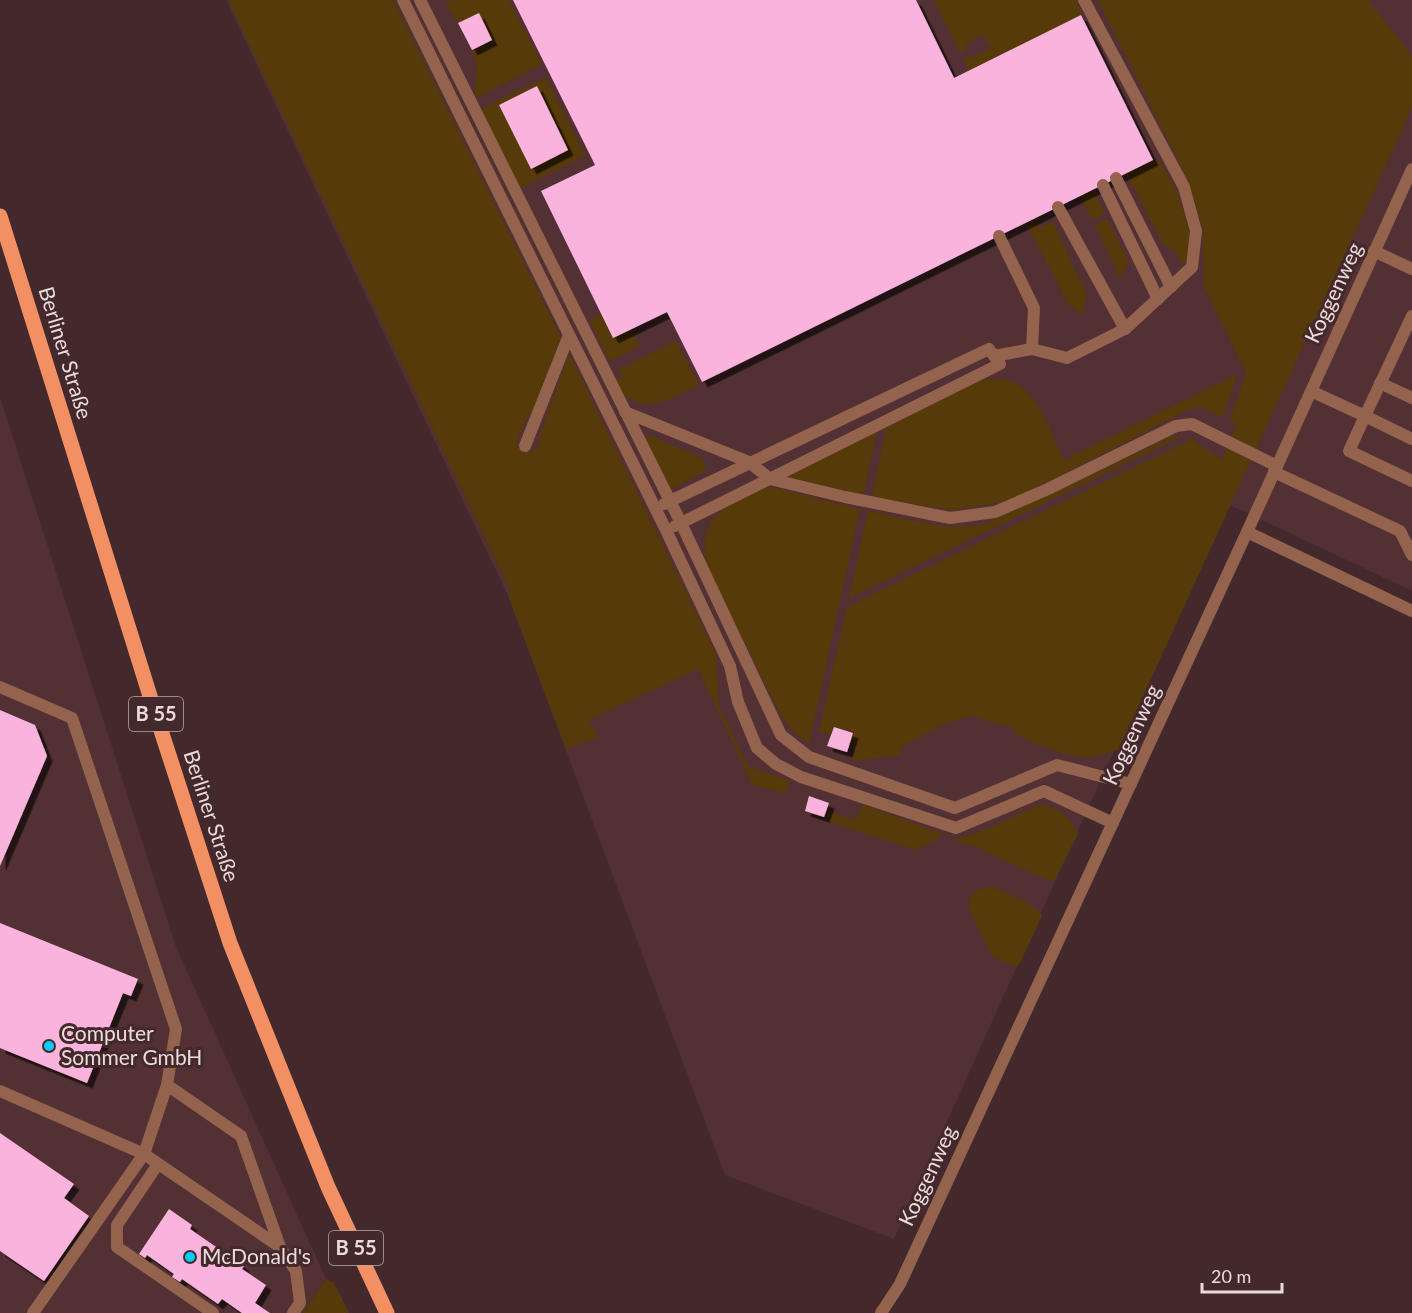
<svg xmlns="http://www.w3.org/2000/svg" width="1412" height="1313" viewBox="0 0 1412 1313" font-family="Lato,sans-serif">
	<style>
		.built { fill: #523033 }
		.green { fill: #573a0a }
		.building { fill: #f9b3dc; filter: url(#shadow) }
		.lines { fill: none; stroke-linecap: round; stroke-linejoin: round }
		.lane { stroke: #93634e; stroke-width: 12 }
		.street { stroke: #93634e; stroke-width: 12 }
		.primary { stroke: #f29064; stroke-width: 15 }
		.poi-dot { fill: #06cbf9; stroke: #44292c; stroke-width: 2 }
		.labels { text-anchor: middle; stroke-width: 6; stroke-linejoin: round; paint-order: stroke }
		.shield { fill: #44292c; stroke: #baa6a7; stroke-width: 1.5 }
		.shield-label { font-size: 20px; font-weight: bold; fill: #eddbdc }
		.street-label { font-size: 21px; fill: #eddbdc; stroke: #44292c }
		.poi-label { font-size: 21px; fill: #eddbdc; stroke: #44292c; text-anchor: start }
	</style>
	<defs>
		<filter id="shadow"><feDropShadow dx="5.5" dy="5.5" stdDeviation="0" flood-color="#0009"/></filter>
	</defs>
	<rect width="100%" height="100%" fill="#44292c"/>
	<g class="built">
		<path d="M 226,0 L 1412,0 L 1412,591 L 1226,503 L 894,1239 L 725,1175 L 509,598 Z"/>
		<path d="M 0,397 L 176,947 L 326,1279 L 303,1313 L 0,1313 Z"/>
	</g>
	<g class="green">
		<path d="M 228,0 L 393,0 L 561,338 L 532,413 L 528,416 L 521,433 L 519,433 L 517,448 L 525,449 L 530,453 L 541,443 L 538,440 L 569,354 L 716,654 L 719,707 L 748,766 L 790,781 L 785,794 L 752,784 L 698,669 L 589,720 L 598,737 L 566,749 L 509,598 L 510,590 Z"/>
		<path d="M 452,0 L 509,0 L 542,64 L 475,99 L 477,66 L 472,50 L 492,40 L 479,13 L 458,23 L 445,3 Z"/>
		<path d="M 934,0 L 1077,0 L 1081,15 L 969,71 L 963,58 L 969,55 L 971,58 L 991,48 L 983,35 L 965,45 L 966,49 L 960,53 Z"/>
		<path d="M 1098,0 L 1368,0 L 1412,56 L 1412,108 L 1119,749 C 1108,753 1098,757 1086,757 C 1062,757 1036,743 1014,734 L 1015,729 L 971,716 L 940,726 L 901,747 L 900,755 L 852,761 L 856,745 L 850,743 L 853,733 L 834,727 L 831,734 L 819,731 L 847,607 L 1192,439 L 1222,460 L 1236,424 L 1230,420 L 1246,373 L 1204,287 L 1203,229 L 1198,210 L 1187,178 Z"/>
		<path d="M 546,77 L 585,155 L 520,189 L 480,109 Z"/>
		<path d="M 1156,159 C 1173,174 1204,249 1183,265 L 1174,250 L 1164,246 L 1126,173 Z"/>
		<path d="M 1093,189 L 1105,214 L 1092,220 L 1080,196 Z"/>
		<path d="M 1033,219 L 1038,228 L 1053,222 L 1087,295 L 1083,315 L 1068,304 L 1026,223 Z"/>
		<path d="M 1107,219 L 1129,262 L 1120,278 L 1095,225 Z"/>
		<path d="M 602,314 L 613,338 L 631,329 L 640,346 L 609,361 L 589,320 Z"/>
		<path d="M 676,341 L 699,385 C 668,400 638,420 614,382 L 622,377 L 618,370 Z"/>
		<path d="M 1237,374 L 1224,415 L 1222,417 L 1200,407 L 1190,409 L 1033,489 L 1003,502 L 952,510 L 872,497 L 886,428 L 979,381 C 1031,365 1047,423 1064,460 Z"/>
		<path d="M 877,432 L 863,495 L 785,477 Z"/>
		<path d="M 647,434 L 703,459 L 706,471 L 673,488 L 670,488 L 645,440 Z"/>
		<path d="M 1172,436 L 1183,436 L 849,598 L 868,511 L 939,526 L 979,526 L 1069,486 Z"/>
		<path d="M 767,486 L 860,509 L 809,744 L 795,733 L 782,717 L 710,574 C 691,516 723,508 767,486 Z"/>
		<path d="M 1040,804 C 1057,806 1071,818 1078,834 L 1054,881 L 1047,880 L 973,846 L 966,845 L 953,840 L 985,830 Z"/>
		<path d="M 864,805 L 941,833 L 939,840 L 935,840 L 916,850 L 825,820 L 828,811 L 856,820 L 861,807 Z"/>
		<path d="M 986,887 L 992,887 C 1005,893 1036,903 1042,916 L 1019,965 L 1012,966 L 992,956 L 969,909 C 969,896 974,890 986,887 Z"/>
		<path d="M 326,1279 L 334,1283 L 349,1313 L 303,1313 Z"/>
	</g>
	<g class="building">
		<path d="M 513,0 L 916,0 L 954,78 L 1081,15 L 1153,160 L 702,382 L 667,312 L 613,338 L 541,191 L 595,165 Z"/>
		<path d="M 479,13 L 492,40 L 472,50 L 458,23 Z"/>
		<path d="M 537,86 L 568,150 L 531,169 L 499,105 Z"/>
		<path d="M 0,710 L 35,725 L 47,756 L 0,866 Z"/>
		<path d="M 834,727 L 853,733 L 847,752 L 827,746 Z"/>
		<path d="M 809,796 L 829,803 L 824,817 L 805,811 Z"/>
		<path d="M 0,923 L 138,979 L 131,996 L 123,993 L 87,1083 L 0,1048 Z"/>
		<path d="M 0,1133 L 74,1184 L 64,1198 L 89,1216 L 44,1281 L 0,1251 Z"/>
		<path d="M 169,1209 L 192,1225 L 190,1229 L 244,1266 L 242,1269 L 266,1285 L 255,1303 L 270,1313 L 242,1313 L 222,1299 L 218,1304 L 182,1279 L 180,1282 L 172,1277 L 174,1274 L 147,1255 L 145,1258 L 139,1254 Z"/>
	</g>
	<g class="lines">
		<g class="lane">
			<path d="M 403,0 L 666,530 L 730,666 L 738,702 L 757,748 L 776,764 L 801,777 L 956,828 L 1044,791 L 1113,823"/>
			<path d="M 420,0 L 681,523 L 781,735 L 809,757 L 955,808 L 1057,765 L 1131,784"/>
			<path d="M 1116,178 L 1171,287"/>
			<path d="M 1103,185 L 1158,299"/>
			<path d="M 1058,207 L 1125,329"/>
			<path d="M 999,236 L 1034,308 L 1032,349"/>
			<path d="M 1374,251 L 1412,269"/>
			<path d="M 994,356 L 1032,349 L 1067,358 L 1125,329 L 1192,267 L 1196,231 L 1184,187 L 1084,0"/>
			<path d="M 1380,383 L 1412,398"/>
			<path d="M 1311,391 L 1365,416 L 1412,316"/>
			<path d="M 625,412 L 749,462 L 770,479 L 845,497 L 950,518 L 995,512 L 1048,489 L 1176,426 L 1192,424 L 1277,466"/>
			<path d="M 1412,439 L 1365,416 L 1349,451 L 1412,481"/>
			<path d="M 525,446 L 569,335"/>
			<path d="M 1274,472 L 1400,531 L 1412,555"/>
			<path d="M 664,504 L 989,349 L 1000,364 L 675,526"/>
			<path d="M 1247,532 L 1412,611"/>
			<path d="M 0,687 L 72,718 L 176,1029 L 167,1085 L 144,1154 L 280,1247 L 296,1271 L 300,1303 L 293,1313"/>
			<path d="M 167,1085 L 241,1136 L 280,1247"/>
			<path d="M 0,1091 L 144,1154 L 33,1313"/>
			<path d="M 158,1164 L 117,1225 L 117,1247 L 213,1313"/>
		</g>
		<path class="street" d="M 881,1313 L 900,1284 L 1247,532 L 1412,169"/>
		<path class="primary" d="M 0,216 L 155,712 L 230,943 L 328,1187 L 387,1313"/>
	</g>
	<g class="poi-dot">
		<circle cx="49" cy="1046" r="6"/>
		<circle cx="190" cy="1257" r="6"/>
	</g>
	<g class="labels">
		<g class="shield">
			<rect x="129" y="697" width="54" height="34" rx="4.5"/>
			<rect x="329" y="1231" width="54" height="34" rx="4.5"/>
		</g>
		<g class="shield-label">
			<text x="156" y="721">B 55</text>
			<text x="356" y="1255">B 55</text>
		</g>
		<g class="street-label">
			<text transform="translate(1334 293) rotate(-65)" y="7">Koggenweg</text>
			<text transform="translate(65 353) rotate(73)" y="7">Berliner Straße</text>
			<text transform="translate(1132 735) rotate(-65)" y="7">Koggenweg</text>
			<text transform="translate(211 816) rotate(72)" y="7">Berliner Straße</text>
			<text transform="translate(928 1176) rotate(-65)" y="7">Koggenweg</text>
		</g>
		<g class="poi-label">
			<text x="61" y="1041">Computer<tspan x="61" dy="24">Sommer GmbH</tspan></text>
			<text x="202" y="1264">McDonald's</text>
		</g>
	</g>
	<path d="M1202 1283v9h80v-9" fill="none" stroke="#eddbdc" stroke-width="3"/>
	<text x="1211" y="1283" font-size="18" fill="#eddbdc" stroke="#44292c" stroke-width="4.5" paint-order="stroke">20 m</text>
</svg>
